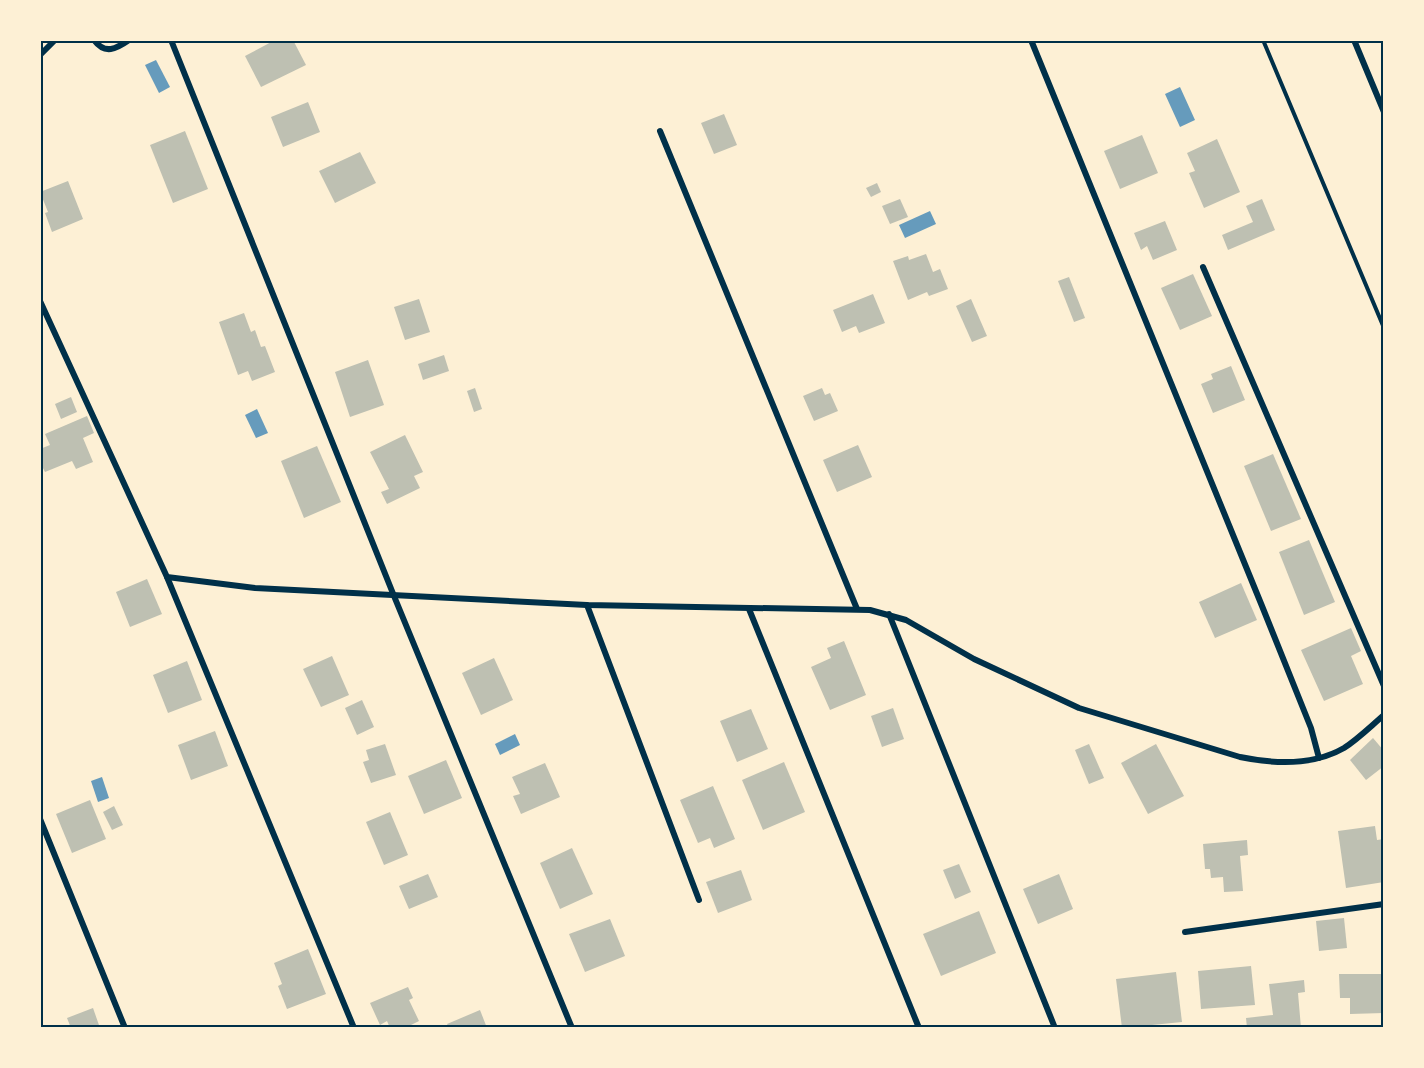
<svg xmlns="http://www.w3.org/2000/svg" width="1424" height="1068" viewBox="0 0 1424 1068" font-family="'Fira Sans Condensed',sans-serif">
	<style>
		.water { fill: #669bbc }
		.building { fill: #bec0b2 }
		.lines { fill: none; stroke-linecap: round; stroke-linejoin: round }
		.path { stroke: #003049; stroke-width: 4 }
		.minor { stroke: #003049; stroke-width: 6 }
		.neatline { fill: none; stroke: #003049; stroke-width: 2 }
	</style>
	<rect width="100%" height="100%" fill="#fdf0d5"/>
	<g class="water">
		<path d="M 156,60 L 170,87 L 159,93 L 145,65 Z"/>
		<path d="M 1180,87 L 1195,120 L 1180,127 L 1165,94 Z"/>
		<path d="M 930,211 L 936,224 L 905,238 L 899,225 Z"/>
		<path d="M 257,409 L 268,433 L 256,438 L 245,415 Z"/>
		<path d="M 515,734 L 520,745 L 500,755 L 495,744 Z"/>
		<path d="M 102,777 L 109,798 L 98,802 L 91,781 Z"/>
	</g>
	<g class="building">
		<path d="M 275,40 L 293,40 L 306,65 L 261,87 L 245,56 Z"/>
		<path d="M 308,102 L 320,132 L 283,147 L 271,117 Z"/>
		<path d="M 724,114 L 737,145 L 714,154 L 701,123 Z"/>
		<path d="M 185,131 L 208,189 L 173,203 L 150,145 Z"/>
		<path d="M 1142,135 L 1158,173 L 1120,189 L 1104,151 Z"/>
		<path d="M 1217,139 L 1240,192 L 1204,208 L 1189,173 L 1195,171 L 1187,153 Z"/>
		<path d="M 360,152 L 376,183 L 335,203 L 319,171 Z"/>
		<path d="M 68,181 L 83,219 L 52,232 L 45,213 L 48,212 L 40,192 Z"/>
		<path d="M 877,183 L 881,192 L 871,197 L 866,188 Z"/>
		<path d="M 900,199 L 908,217 L 890,224 L 882,206 Z"/>
		<path d="M 1262,199 L 1275,230 L 1228,250 L 1222,235 L 1253,222 L 1246,206 Z"/>
		<path d="M 1165,221 L 1177,250 L 1153,260 L 1147,246 L 1141,250 L 1134,233 Z"/>
		<path d="M 926,254 L 933,272 L 940,269 L 948,289 L 929,296 L 927,292 L 908,300 L 893,261 L 908,256 L 909,260 Z"/>
		<path d="M 1193,274 L 1212,316 L 1180,330 L 1161,288 Z"/>
		<path d="M 1069,277 L 1085,318 L 1074,322 L 1058,281 Z"/>
		<path d="M 873,294 L 885,323 L 859,333 L 856,326 L 842,332 L 833,310 Z"/>
		<path d="M 419,299 L 430,332 L 405,340 L 394,307 Z"/>
		<path d="M 971,299 L 987,336 L 972,342 L 956,306 Z"/>
		<path d="M 244,313 L 251,332 L 255,330 L 261,347 L 265,346 L 275,372 L 252,381 L 248,371 L 238,375 L 219,322 Z"/>
		<path d="M 444,355 L 449,371 L 423,380 L 418,364 Z"/>
		<path d="M 368,360 L 384,405 L 350,417 L 335,372 Z"/>
		<path d="M 1231,366 L 1245,400 L 1213,413 L 1201,384 L 1213,379 L 1211,374 Z"/>
		<path d="M 475,388 L 482,409 L 474,412 L 467,391 Z"/>
		<path d="M 822,388 L 825,395 L 830,393 L 838,411 L 814,421 L 803,396 Z"/>
		<path d="M 71,397 L 77,412 L 61,419 L 55,404 Z"/>
		<path d="M 87,416 L 94,433 L 83,438 L 93,462 L 76,469 L 72,461 L 45,472 L 40,462 L 40,449 L 50,445 L 45,434 Z"/>
		<path d="M 405,435 L 423,472 L 414,476 L 420,488 L 387,504 L 381,492 L 389,489 L 370,452 Z"/>
		<path d="M 858,445 L 872,477 L 837,492 L 823,460 Z"/>
		<path d="M 317,446 L 341,502 L 304,518 L 281,461 Z"/>
		<path d="M 1273,454 L 1301,519 L 1271,531 L 1244,466 Z"/>
		<path d="M 1309,540 L 1335,602 L 1304,615 L 1279,552 Z"/>
		<path d="M 147,579 L 162,614 L 130,627 L 116,592 Z"/>
		<path d="M 1241,583 L 1257,620 L 1215,638 L 1199,602 Z"/>
		<path d="M 1351,628 L 1361,651 L 1351,656 L 1363,684 L 1324,701 L 1301,650 Z"/>
		<path d="M 844,641 L 866,695 L 830,710 L 811,667 L 831,658 L 827,648 Z"/>
		<path d="M 332,656 L 349,695 L 321,707 L 303,669 Z"/>
		<path d="M 494,658 L 513,700 L 481,715 L 462,673 Z"/>
		<path d="M 187,661 L 202,700 L 168,713 L 153,675 Z"/>
		<path d="M 362,700 L 374,727 L 357,735 L 345,708 Z"/>
		<path d="M 893,708 L 904,739 L 882,747 L 871,716 Z"/>
		<path d="M 751,709 L 768,749 L 737,762 L 720,721 Z"/>
		<path d="M 215,731 L 228,766 L 191,780 L 178,745 Z"/>
		<path d="M 1373,738 L 1384,751 L 1384,766 L 1366,780 L 1350,760 Z"/>
		<path d="M 385,744 L 396,775 L 371,783 L 363,762 L 369,760 L 366,750 Z"/>
		<path d="M 1089,744 L 1104,778 L 1089,784 L 1075,750 Z"/>
		<path d="M 1156,744 L 1184,796 L 1148,814 L 1121,763 Z"/>
		<path d="M 446,760 L 462,798 L 424,814 L 408,776 Z"/>
		<path d="M 784,762 L 805,812 L 763,830 L 742,780 Z"/>
		<path d="M 545,763 L 560,797 L 521,814 L 513,796 L 520,794 L 512,777 Z"/>
		<path d="M 713,786 L 735,839 L 714,848 L 710,838 L 698,843 L 680,800 Z"/>
		<path d="M 90,800 L 106,839 L 72,853 L 56,814 Z"/>
		<path d="M 114,806 L 123,825 L 112,830 L 103,812 Z"/>
		<path d="M 390,812 L 408,855 L 384,865 L 366,822 Z"/>
		<path d="M 1375,826 L 1377,840 L 1384,839 L 1384,882 L 1346,888 L 1338,831 Z"/>
		<path d="M 1247,840 L 1248,855 L 1240,856 L 1243,891 L 1224,892 L 1223,877 L 1211,878 L 1210,869 L 1205,869 L 1203,844 Z"/>
		<path d="M 572,848 L 593,894 L 560,909 L 540,863 Z"/>
		<path d="M 959,864 L 971,892 L 955,899 L 943,870 Z"/>
		<path d="M 741,870 L 752,900 L 718,913 L 706,882 Z"/>
		<path d="M 428,874 L 438,897 L 409,909 L 399,886 Z"/>
		<path d="M 1059,874 L 1073,909 L 1038,924 L 1023,889 Z"/>
		<path d="M 979,911 L 996,953 L 941,976 L 923,934 Z"/>
		<path d="M 1344,918 L 1347,948 L 1319,951 L 1316,921 Z"/>
		<path d="M 610,919 L 625,956 L 585,972 L 569,934 Z"/>
		<path d="M 308,949 L 326,994 L 287,1009 L 278,986 L 282,984 L 274,963 Z"/>
		<path d="M 1251,966 L 1255,1005 L 1201,1009 L 1198,971 Z"/>
		<path d="M 1176,972 L 1182,1022 L 1122,1028 L 1116,979 Z"/>
		<path d="M 1339,974 L 1384,974 L 1384,1013 L 1350,1014 L 1350,998 L 1340,998 Z"/>
		<path d="M 1304,980 L 1305,992 L 1298,993 L 1301,1028 L 1247,1028 L 1246,1018 L 1273,1015 L 1269,984 Z"/>
		<path d="M 408,987 L 413,998 L 409,1000 L 419,1021 L 405,1028 L 390,1028 L 387,1021 L 380,1025 L 370,1003 Z"/>
		<path d="M 93,1008 L 100,1028 L 71,1028 L 67,1018 Z"/>
		<path d="M 480,1010 L 487,1028 L 449,1028 L 447,1024 Z"/>
	</g>
	<g class="lines">
		<path class="path" d="M 1263,40 L 1384,328"/>
		<g class="minor">
			<path d="M 94,40 C 105,55 116,49 129,40"/>
			<path d="M 171,40 L 394,596 L 572,1028"/>
			<path d="M 1031,40 L 1262,606 L 1311,728 L 1319,758"/>
			<path d="M 1354,40 L 1384,112"/>
			<path d="M 40,55 L 55,40"/>
			<path d="M 660,131 L 857,609"/>
			<path d="M 1203,267 L 1384,686"/>
			<path d="M 40,301 L 167,577 L 255,588 L 587,605 L 870,610 L 906,620 L 974,659 L 1079,708 L 1240,757 C 1274,764 1313,766 1344,748 C 1358,739 1371,726 1384,715"/>
			<path d="M 167,577 L 354,1028"/>
			<path d="M 587,605 L 699,900"/>
			<path d="M 749,609 L 919,1028"/>
			<path d="M 889,614 L 1055,1028"/>
			<path d="M 40,819 L 125,1028"/>
			<path d="M 1185,932 L 1384,904"/>
		</g>
	</g>
	<rect width="1424" height="1068" fill="none" stroke="#fdf0d5" stroke-width="84"/>
	<rect x="42" y="42" width="1340" height="984" class="neatline"/>
</svg>
